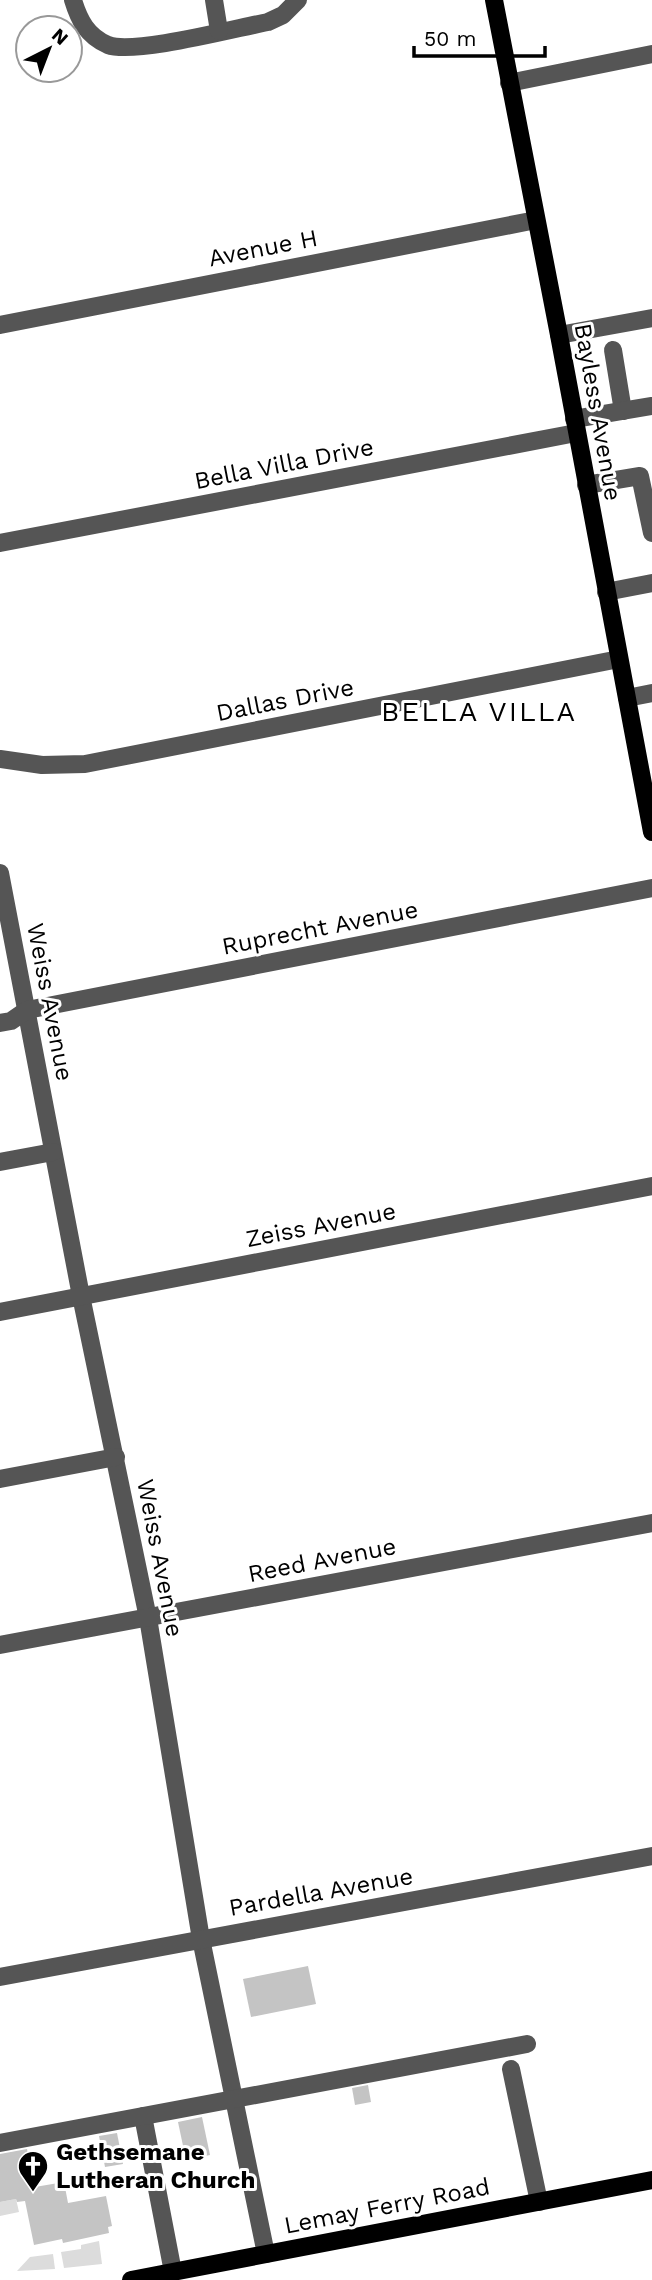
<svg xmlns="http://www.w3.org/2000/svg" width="652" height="2280" viewBox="0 0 652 2280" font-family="'Work Sans',sans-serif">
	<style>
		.green { fill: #dcdcdc }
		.building { fill: #c4c4c4 }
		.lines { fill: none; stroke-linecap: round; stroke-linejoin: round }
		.minor { stroke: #555; stroke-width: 18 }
		.major { stroke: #000; stroke-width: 18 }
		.labels { text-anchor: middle; stroke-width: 6; stroke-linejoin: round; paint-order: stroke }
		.street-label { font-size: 24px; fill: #000; stroke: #fff }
		.poi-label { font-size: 24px; font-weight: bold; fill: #000; stroke: #fff; text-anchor: start }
		.quarter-label { font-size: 28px; letter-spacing: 2px; fill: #000; stroke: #fff }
	</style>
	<rect width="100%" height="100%" fill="#fff"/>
	<g class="green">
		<path d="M 16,2199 L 19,2212 L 0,2216 L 0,2202 Z"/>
		<path d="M 99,2241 L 102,2264 L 64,2268 L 61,2252 L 81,2249 L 81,2245 Z"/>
		<path d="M 53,2254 L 55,2269 L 17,2271 L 30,2257 Z"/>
	</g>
	<g class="building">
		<path d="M 308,1966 L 316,2004 L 251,2017 L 243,1979 Z"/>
		<path d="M 368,2085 L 371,2102 L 355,2105 L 352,2088 Z"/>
		<path d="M 202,2117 L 210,2155 L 186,2160 L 178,2122 Z"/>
		<path d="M 117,2133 L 123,2164 L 105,2167 L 99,2136 Z"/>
		<path d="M 27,2149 L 35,2187 L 64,2182 L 68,2203 L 106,2196 L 112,2226 L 108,2227 L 109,2233 L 63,2243 L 62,2239 L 34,2245 L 25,2201 L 17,2202 L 16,2199 L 0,2202 L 0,2154 Z"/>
	</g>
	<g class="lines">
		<g class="minor">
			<path d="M 73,0 C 79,20 87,36 108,45 C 134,55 236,28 268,22 L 283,15 L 298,0"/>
			<path d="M 214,0 L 219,31"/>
			<path d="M 509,83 L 652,54"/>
			<path d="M 0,325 L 536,220"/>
			<path d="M 559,335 L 652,318"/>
			<path d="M 613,350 L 623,411"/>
			<path d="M 574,419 L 652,406"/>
			<path d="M 586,485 L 640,476 L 652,533"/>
			<path d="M 0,543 L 576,433"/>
			<path d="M 606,592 L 652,583"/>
			<path d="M 627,698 L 652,693"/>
			<path d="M 0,759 L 42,765 L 85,764 L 619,659"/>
			<path d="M 0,873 L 81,1296 L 148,1618 L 201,1939 L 266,2254"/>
			<path d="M 0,1023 L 11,1021 L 27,1010 L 652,888"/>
			<path d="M 0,1162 L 53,1152"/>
			<path d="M 0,1312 L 652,1186"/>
			<path d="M 0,1479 L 116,1457"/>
			<path d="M 0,1645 L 652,1523"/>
			<path d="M 0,1977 L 652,1856"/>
			<path d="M 511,2069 L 539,2202"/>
			<path d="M 143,2116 L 173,2272"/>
			<path d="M 0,2143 L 527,2044"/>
		</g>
		<g class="major">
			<path d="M 494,0 L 559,335 L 652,832"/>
			<path d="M 131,2280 L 652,2180"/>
		</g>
	</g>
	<defs>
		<g id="church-pin" transform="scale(1.575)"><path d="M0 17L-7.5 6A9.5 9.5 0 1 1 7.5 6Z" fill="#000" stroke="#fff"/><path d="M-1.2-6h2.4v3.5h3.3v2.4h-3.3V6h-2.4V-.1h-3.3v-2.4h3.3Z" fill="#fff"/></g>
	</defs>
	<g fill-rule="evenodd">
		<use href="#church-pin" x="33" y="2166"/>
	</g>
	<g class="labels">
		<g class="street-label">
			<text transform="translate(263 248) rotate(-11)" y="8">Avenue H</text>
			<text transform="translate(598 412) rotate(80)" y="8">Bayless Avenue</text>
			<text transform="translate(284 464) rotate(-11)" y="8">Bella Villa Drive</text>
			<text transform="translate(285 700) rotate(-11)" y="8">Dallas Drive</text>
			<text transform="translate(320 928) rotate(-11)" y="8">Ruprecht Avenue</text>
			<text transform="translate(50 1002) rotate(79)" y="8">Weiss Avenue</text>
			<text transform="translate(321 1225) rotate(-11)" y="8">Zeiss Avenue</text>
			<text transform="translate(160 1558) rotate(79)" y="8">Weiss Avenue</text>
			<text transform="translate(322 1560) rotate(-11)" y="8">Reed Avenue</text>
			<text transform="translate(321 1892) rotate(-10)" y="8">Pardella Avenue</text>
			<text transform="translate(387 2206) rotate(-11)" y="8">Lemay Ferry Road</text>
		</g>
		<g class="poi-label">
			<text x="56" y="2160">Gethsemane<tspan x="56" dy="28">Lutheran Church</tspan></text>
		</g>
		<g class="quarter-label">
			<text x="479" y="721">BELLA VILLA</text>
		</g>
	</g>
	<g transform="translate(49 49) rotate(42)"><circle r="33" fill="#ffffff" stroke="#999999" stroke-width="2"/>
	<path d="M0-5L12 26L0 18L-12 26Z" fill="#000000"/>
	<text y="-10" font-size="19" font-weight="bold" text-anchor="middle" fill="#000000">N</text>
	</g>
	<path d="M414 46v10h131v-10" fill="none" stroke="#000000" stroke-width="3.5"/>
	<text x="424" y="46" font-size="21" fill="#000000" stroke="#ffffff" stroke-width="5" paint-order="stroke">50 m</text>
</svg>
